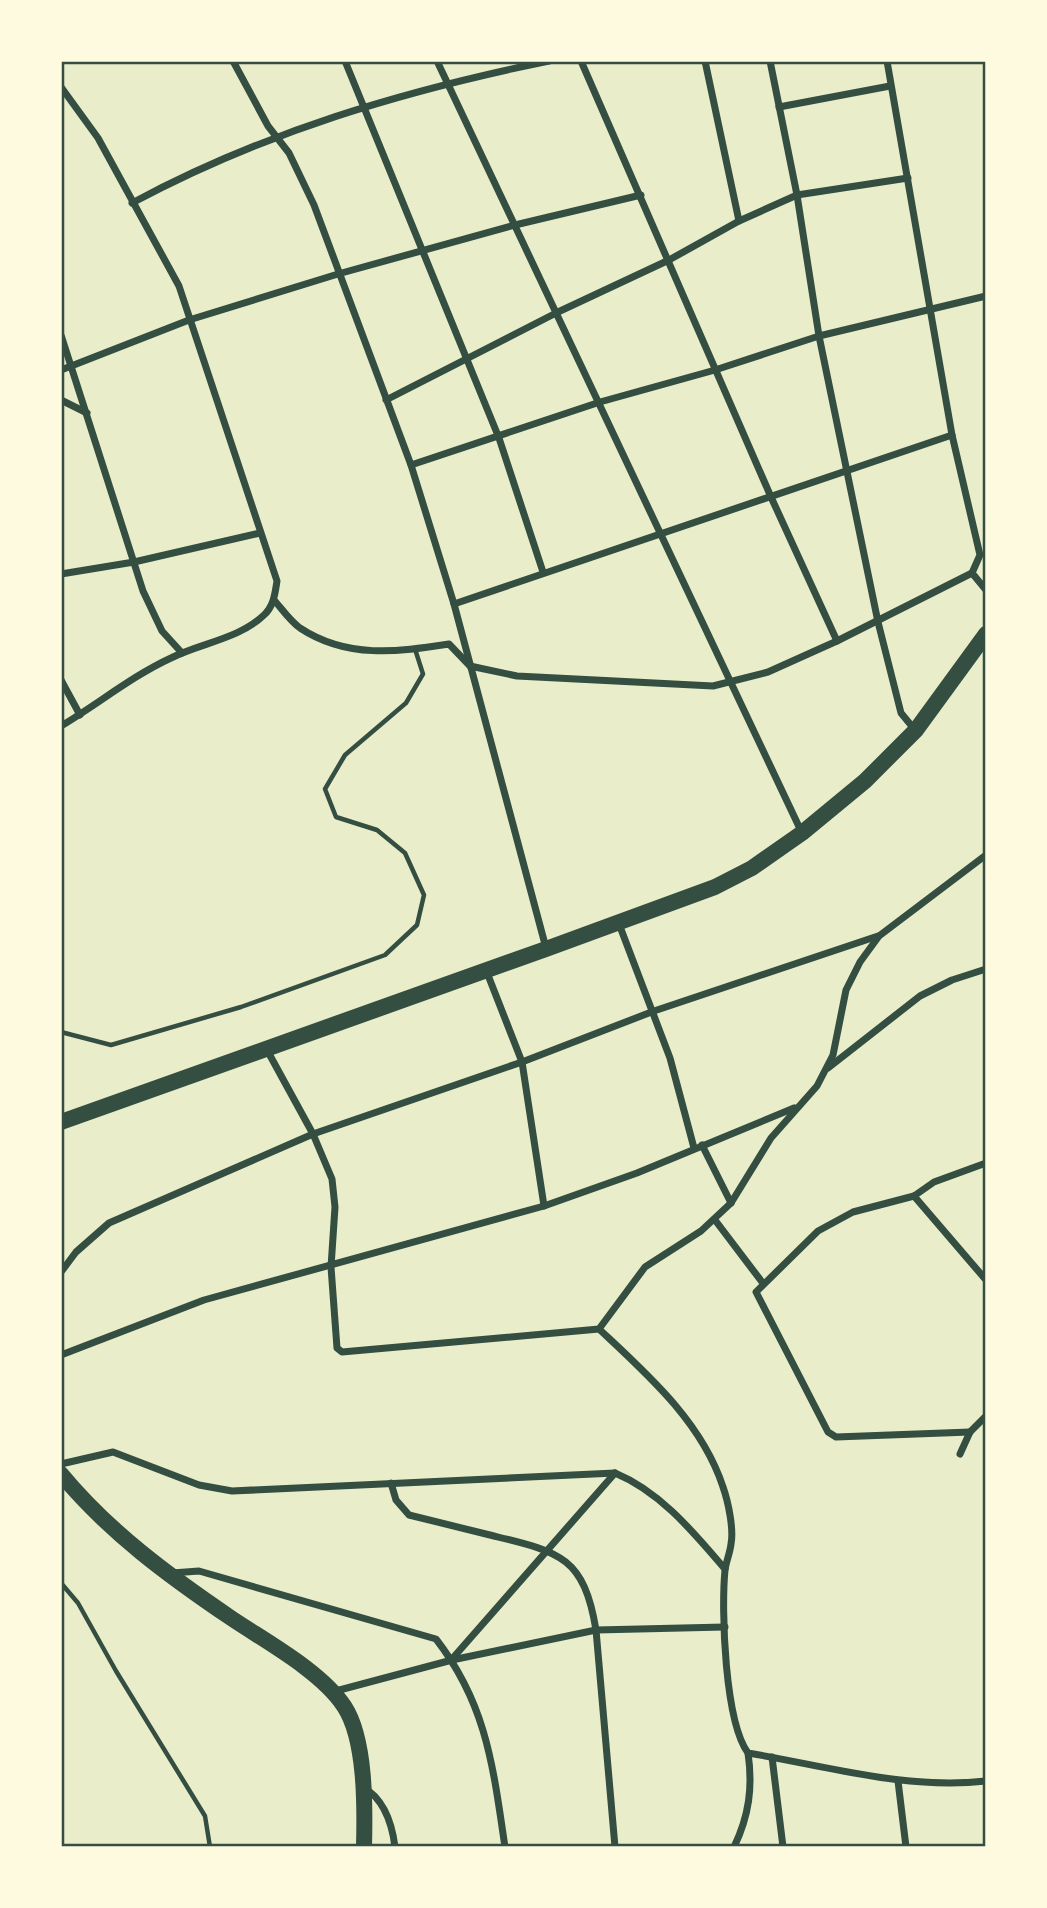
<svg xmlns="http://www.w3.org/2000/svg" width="1047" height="1908" viewBox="0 0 1047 1908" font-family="'IBM Plex Serif',serif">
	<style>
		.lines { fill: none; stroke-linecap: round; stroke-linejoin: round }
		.service { stroke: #344e41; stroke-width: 4.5 }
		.minor { stroke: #344e41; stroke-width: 7 }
		.trunk { stroke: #344e41; stroke-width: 16 }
		.neatline { fill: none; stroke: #344e41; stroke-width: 2.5 }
	</style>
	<rect width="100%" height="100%" fill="#e9edc9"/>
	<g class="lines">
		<g class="service">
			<path d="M 61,1032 L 111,1045 L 241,1007 L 385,955 L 417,925 L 424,895 L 405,853 L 377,830 L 336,817 L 325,789 L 345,755 L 406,703 L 423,674 L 415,649"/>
			<path d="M 61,1583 L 78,1603 L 116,1671 L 205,1816 L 210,1847"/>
		</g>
		<g class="minor">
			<path d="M 233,61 L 268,126 L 289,153 L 314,205 L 411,465 L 454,604 L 546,948"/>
			<path d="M 345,61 L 499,438 L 543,572"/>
			<path d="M 437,61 L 802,833"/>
			<path d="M 581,61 L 771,497 L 837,641"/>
			<path d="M 705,61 L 739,221"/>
			<path d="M 770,61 L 797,195 L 819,336 L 878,622 L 901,713 L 915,730"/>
			<path d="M 61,87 L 98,138 L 179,286 L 277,581 C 275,593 274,606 264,615 C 239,639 201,643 171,658 C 132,676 98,704 61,726"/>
			<path d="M 779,107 L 890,86"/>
			<path d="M 132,203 C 264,132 403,91 549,61"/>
			<path d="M 61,335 L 143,591 L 162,631 L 182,653"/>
			<path d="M 61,370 L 189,320 L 338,274 L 515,225 L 641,195"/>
			<path d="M 61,400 L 87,413"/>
			<path d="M 386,400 L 558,312 L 669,260 L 739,221 L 797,195 L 908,178"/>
			<path d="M 411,465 L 600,402 L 715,370 L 819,336 L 986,296"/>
			<path d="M 972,573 L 986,590"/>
			<path d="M 61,574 L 134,562 L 260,533"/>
			<path d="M 274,600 C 282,609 290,621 300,628 C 347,659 397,652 449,644 L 470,666 L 517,676 L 713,686 L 768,672 L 837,641 L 972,573 L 980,555 L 952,435 L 887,61"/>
			<path d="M 454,604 L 952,435"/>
			<path d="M 61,680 L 80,715"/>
			<path d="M 619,924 L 670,1058 L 694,1148"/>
			<path d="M 486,970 L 522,1062 L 544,1206"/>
			<path d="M 267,1050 L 313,1134 L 332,1179 L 335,1207 L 331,1267 L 337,1348 L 342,1352 L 599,1329 L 645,1267 L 701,1231 L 731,1203 L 771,1138 L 817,1086 L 833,1055 L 846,990 L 860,962 L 879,936 L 986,855"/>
			<path d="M 828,1068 L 920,996 L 952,980 L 986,969"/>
			<path d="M 702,1145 L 731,1203"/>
			<path d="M 914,1196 L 986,1280"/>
			<path d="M 715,1220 L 762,1282"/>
			<path d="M 61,1272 L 76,1252 L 109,1223 L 313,1134 L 522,1062 L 654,1011 L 878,936"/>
			<path d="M 599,1329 C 647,1374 702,1422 723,1487 C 728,1501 734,1529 731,1544 C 730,1553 726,1562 725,1570 C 721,1611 725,1722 748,1753 C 827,1766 905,1790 986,1781"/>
			<path d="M 61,1355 L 204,1300 L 544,1206 L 637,1173 L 794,1108"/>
			<path d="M 970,1432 L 836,1437 L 828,1432 L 756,1292 L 818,1231 L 853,1212 L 914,1196 L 934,1182 L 986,1163"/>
			<path d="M 960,1454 L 970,1432 L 986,1416"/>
			<path d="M 61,1464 L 113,1452 L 199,1485 L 232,1491 L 615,1473 C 661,1492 694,1533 725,1569"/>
			<path d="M 391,1483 L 396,1500 L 409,1515 C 438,1522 466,1529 494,1536 C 560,1552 584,1557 596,1630 L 615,1847"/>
			<path d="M 172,1573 L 199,1571 L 436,1639 C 487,1705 493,1767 505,1847"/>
			<path d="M 452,1659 L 615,1473"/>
			<path d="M 332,1692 L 452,1660 L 596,1630 L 725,1627"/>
			<path d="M 772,1757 L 783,1847"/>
			<path d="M 898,1781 L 906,1847"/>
			<path d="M 363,1787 C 384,1799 392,1823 395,1847"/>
			<path d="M 734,1847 C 749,1816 753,1787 748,1753"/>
		</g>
		<g class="trunk">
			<path d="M 61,1122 L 546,949 L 715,887 L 752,868 L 802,833 L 865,781 L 916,730 L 986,634"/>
			<path d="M 61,1474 C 109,1532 169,1576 231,1618 C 265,1641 321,1671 344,1706 C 366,1739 365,1808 364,1847"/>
		</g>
	</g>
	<rect width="1047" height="1908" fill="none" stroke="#fefae0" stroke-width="126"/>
	<rect x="63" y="63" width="921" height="1782" class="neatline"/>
</svg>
